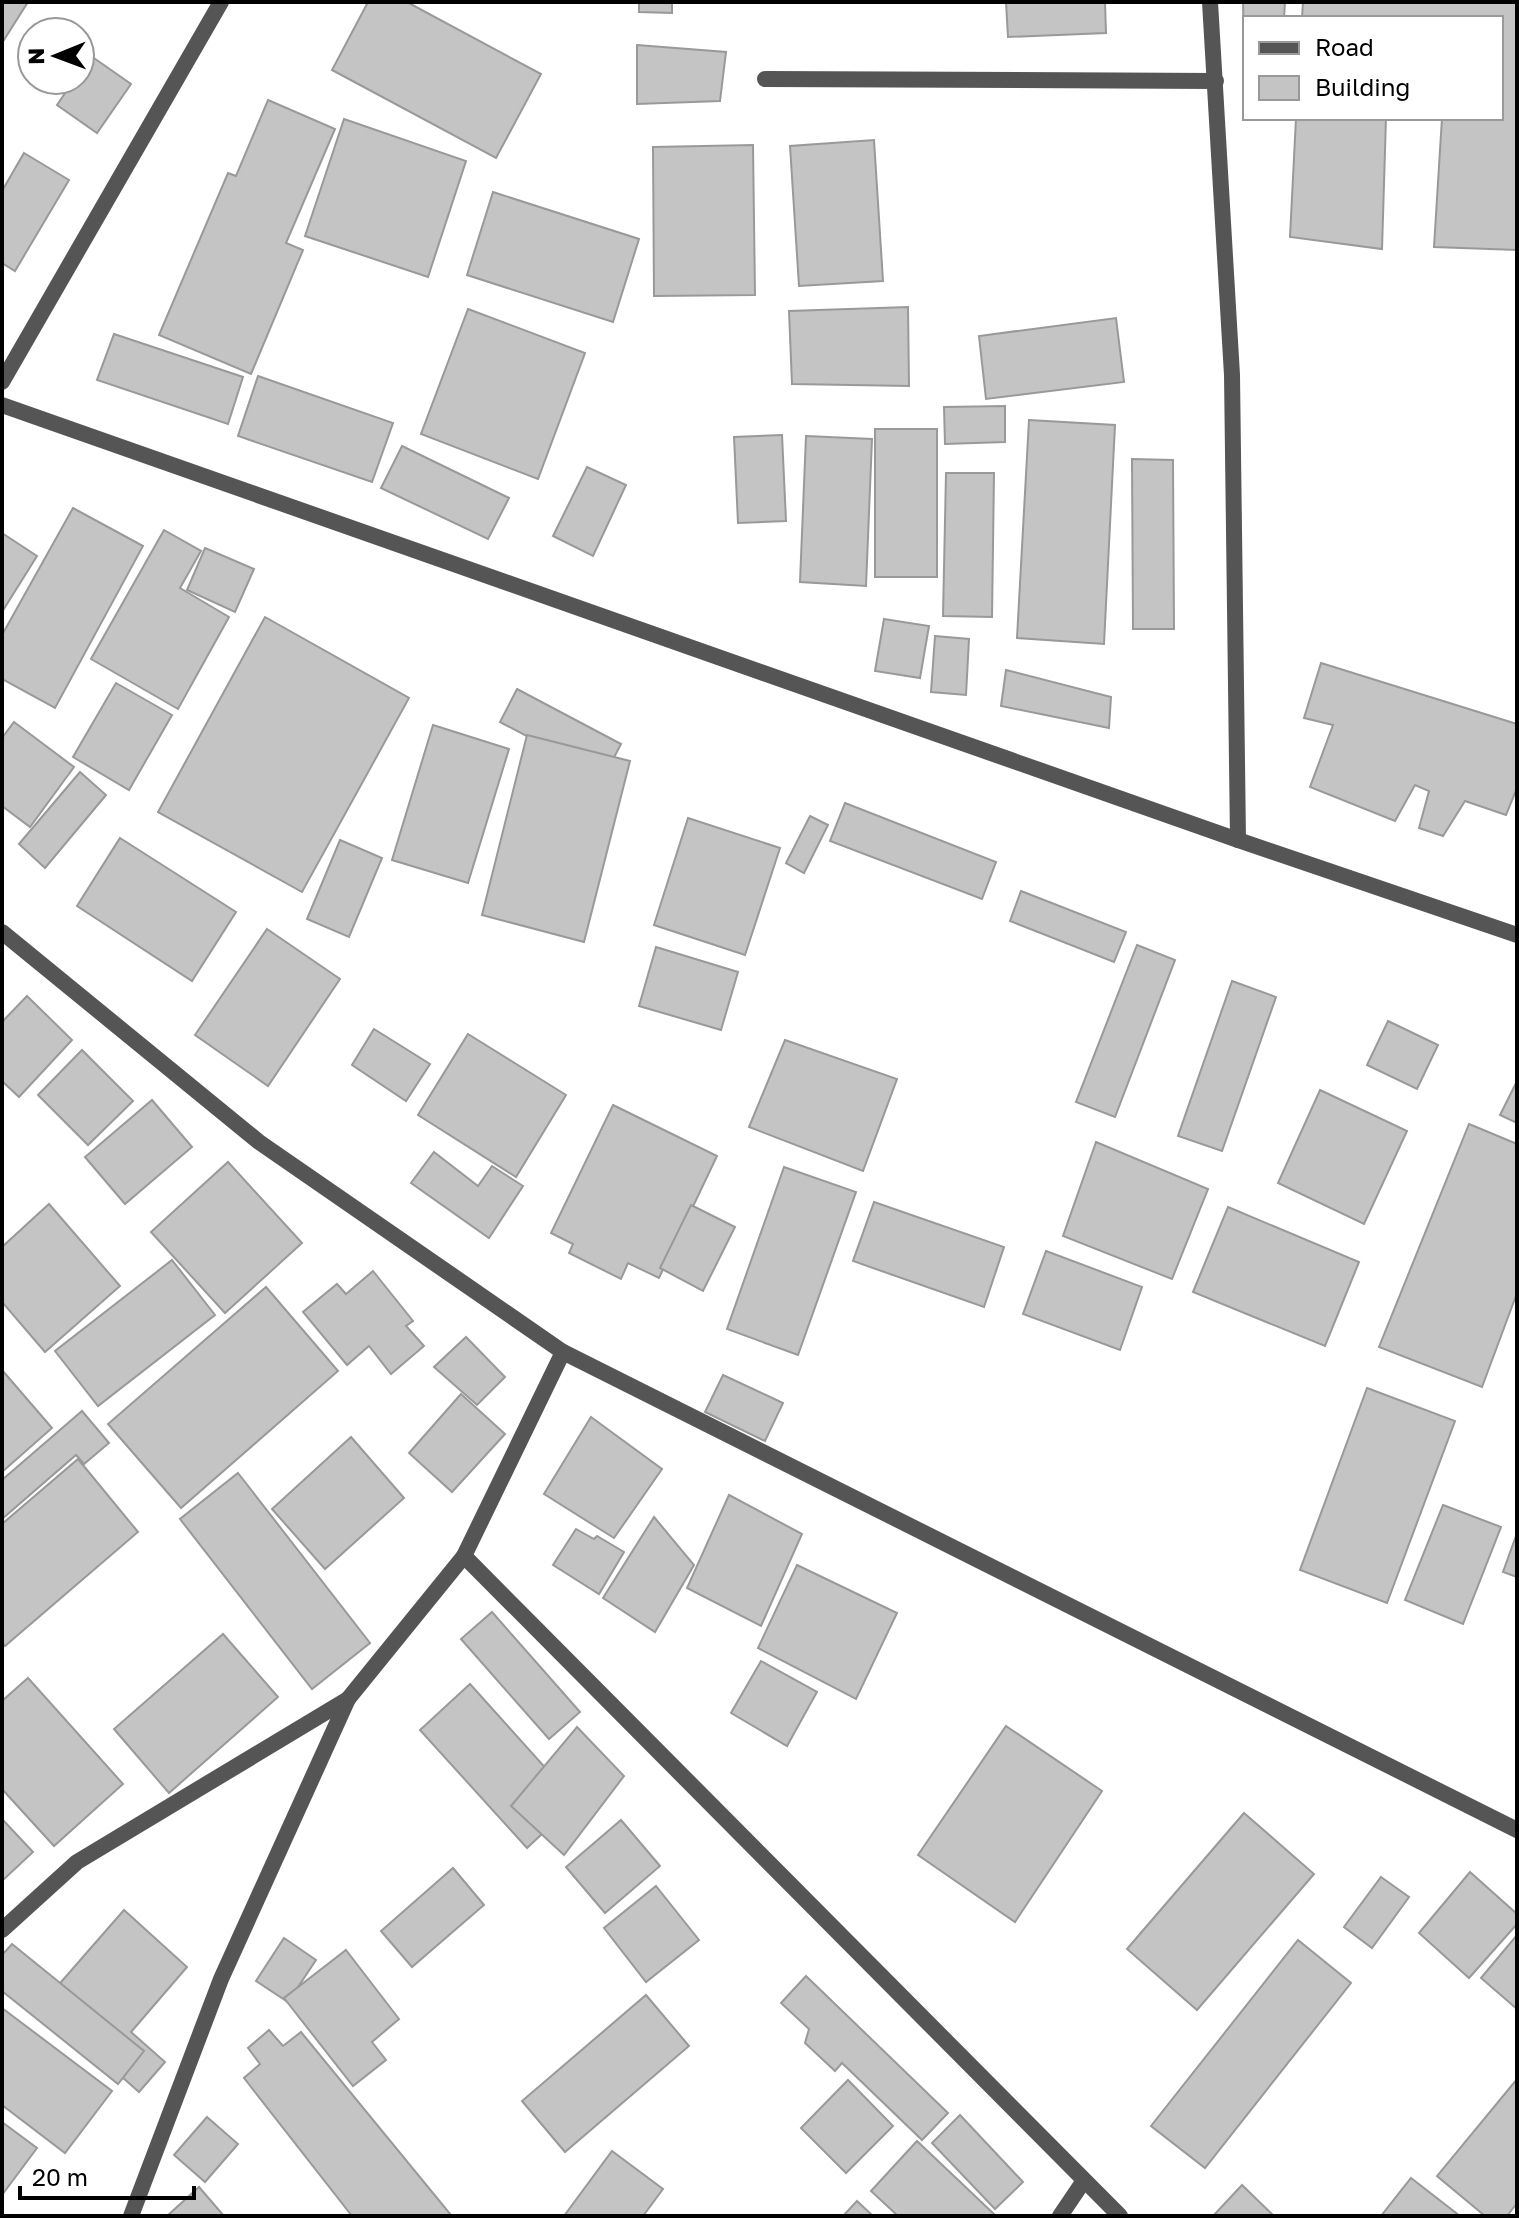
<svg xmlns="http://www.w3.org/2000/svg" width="1519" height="2218" viewBox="0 0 1519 2218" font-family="'Golos Text',sans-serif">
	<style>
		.building { fill: #c4c4c4; stroke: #999; stroke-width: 2 }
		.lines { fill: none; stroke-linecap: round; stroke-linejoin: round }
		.minor { stroke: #555; stroke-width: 16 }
	</style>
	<rect width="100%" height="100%" fill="#fff"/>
	<g class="building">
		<path d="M 2,2 L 28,2 L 2,43 Z"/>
		<path d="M 368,2 L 407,2 L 541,74 L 496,158 L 332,70 Z"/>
		<path d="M 639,2 L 672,2 L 672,13 L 639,12 Z"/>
		<path d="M 1006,2 L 1105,2 L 1106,33 L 1008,37 Z"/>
		<path d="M 1243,2 L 1285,2 L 1284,18 L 1245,18 L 1245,93 Z"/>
		<path d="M 1303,2 L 1517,2 L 1517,250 L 1434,247 L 1442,118 L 1501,118 L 1501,18 L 1302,18 Z"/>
		<path d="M 637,45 L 726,52 L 720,101 L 637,104 Z"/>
		<path d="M 91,56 L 131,84 L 97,133 L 57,105 L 74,80 L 80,80 L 80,72 Z"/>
		<path d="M 268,100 L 335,129 L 286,243 L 303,250 L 251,374 L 159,335 L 228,173 L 236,176 Z"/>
		<path d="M 1296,118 L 1386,118 L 1382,249 L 1290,237 Z"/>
		<path d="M 344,119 L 466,161 L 428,277 L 305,236 Z"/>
		<path d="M 874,140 L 883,281 L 799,286 L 790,146 Z"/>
		<path d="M 753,145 L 755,295 L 654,296 L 653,147 Z"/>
		<path d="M 24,153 L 69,180 L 15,271 L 2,263 L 2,191 Z"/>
		<path d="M 493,192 L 639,239 L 613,322 L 467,275 Z"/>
		<path d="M 908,307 L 909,386 L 792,384 L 789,311 Z"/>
		<path d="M 468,309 L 585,353 L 538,479 L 421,434 Z"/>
		<path d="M 1116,318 L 1124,382 L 986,399 L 979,336 Z"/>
		<path d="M 114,334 L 243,377 L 228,424 L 97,380 Z"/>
		<path d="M 258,376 L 393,423 L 372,482 L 238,436 Z"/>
		<path d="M 1005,406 L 1005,442 L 945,444 L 944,407 Z"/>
		<path d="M 1029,420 L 1115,425 L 1104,644 L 1017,638 Z"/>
		<rect x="875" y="429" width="62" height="148"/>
		<path d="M 782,435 L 786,521 L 738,523 L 734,437 Z"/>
		<path d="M 806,436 L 872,439 L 866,586 L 800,582 Z"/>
		<path d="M 402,446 L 509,498 L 488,539 L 381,488 Z"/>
		<path d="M 1132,459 L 1173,460 L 1174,629 L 1133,629 Z"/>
		<path d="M 587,467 L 626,485 L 593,556 L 553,536 Z"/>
		<path d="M 946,473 L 994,473 L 992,617 L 943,616 Z"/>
		<path d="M 73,508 L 143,546 L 55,708 L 2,679 L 2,635 Z"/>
		<path d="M 164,530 L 201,551 L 180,588 L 229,617 L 178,709 L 91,659 Z"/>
		<path d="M 2,533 L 37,556 L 2,612 Z"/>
		<path d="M 205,548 L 254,569 L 235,612 L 187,590 Z"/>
		<path d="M 265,617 L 409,698 L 302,892 L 158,812 Z"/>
		<path d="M 884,619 L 929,626 L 920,678 L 875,671 Z"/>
		<path d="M 935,636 L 969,639 L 966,695 L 931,692 Z"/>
		<path d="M 1321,663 L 1517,724 L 1517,788 L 1506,815 L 1465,801 L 1443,836 L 1419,828 L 1429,791 L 1415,785 L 1395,821 L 1310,787 L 1333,725 L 1304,718 Z"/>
		<path d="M 1006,670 L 1111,697 L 1109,728 L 1001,706 Z"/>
		<path d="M 116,683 L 172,715 L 129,790 L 73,757 Z"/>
		<path d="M 517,689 L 621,744 L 604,777 L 500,722 Z"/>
		<path d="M 14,722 L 74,767 L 30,827 L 2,806 L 2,738 Z"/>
		<path d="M 433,725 L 509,749 L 468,883 L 392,860 Z"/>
		<path d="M 527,735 L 630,761 L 584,942 L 482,915 Z"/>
		<path d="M 80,772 L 106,795 L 45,868 L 19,844 Z"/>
		<path d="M 845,803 L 996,862 L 982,899 L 830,841 Z"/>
		<path d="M 810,816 L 828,825 L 804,873 L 786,863 Z"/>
		<path d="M 688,818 L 780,848 L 745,955 L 654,925 Z"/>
		<path d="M 120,838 L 236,912 L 192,981 L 77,906 Z"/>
		<path d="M 340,840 L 382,858 L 349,937 L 307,919 Z"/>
		<path d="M 1021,891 L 1126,932 L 1114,962 L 1010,921 Z"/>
		<path d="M 267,929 L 340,979 L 268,1086 L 195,1035 Z"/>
		<path d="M 1137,945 L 1175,960 L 1115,1117 L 1076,1102 Z"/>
		<path d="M 656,947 L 738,972 L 721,1030 L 639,1006 Z"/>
		<path d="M 1232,981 L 1276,997 L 1222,1151 L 1178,1136 Z"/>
		<path d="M 27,996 L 72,1040 L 19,1097 L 2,1081 L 2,1022 Z"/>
		<path d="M 1388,1021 L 1438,1045 L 1417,1089 L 1367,1065 Z"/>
		<path d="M 374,1029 L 430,1064 L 406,1101 L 352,1065 Z"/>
		<path d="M 468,1034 L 566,1095 L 516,1177 L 418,1115 Z"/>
		<path d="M 785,1040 L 897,1079 L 863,1171 L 749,1127 Z"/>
		<path d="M 82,1050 L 133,1101 L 88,1145 L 38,1095 Z"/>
		<path d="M 1517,1081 L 1517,1123 L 1500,1115 Z"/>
		<path d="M 1320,1090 L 1407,1131 L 1364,1224 L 1278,1183 Z"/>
		<path d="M 152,1100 L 192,1147 L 125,1204 L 85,1157 Z"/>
		<path d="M 613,1105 L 717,1156 L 659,1278 L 628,1263 L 621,1279 L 569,1253 L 573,1244 L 551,1233 Z"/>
		<path d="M 1469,1124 L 1517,1144 L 1517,1293 L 1482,1387 L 1379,1347 Z"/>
		<path d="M 1096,1142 L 1208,1189 L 1172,1279 L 1063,1236 Z"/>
		<path d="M 434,1152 L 478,1186 L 492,1166 L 523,1186 L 489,1238 L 411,1183 Z"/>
		<path d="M 228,1162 L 302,1243 L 225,1313 L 151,1232 Z"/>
		<path d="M 784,1167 L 856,1192 L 798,1355 L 727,1329 Z"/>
		<path d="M 874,1202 L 1004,1247 L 984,1307 L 853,1261 Z"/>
		<path d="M 49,1204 L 120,1286 L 45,1352 L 2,1302 L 2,1247 Z"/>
		<path d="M 691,1205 L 735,1227 L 703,1291 L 660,1268 Z"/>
		<path d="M 1228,1207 L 1359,1262 L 1325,1346 L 1193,1292 Z"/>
		<path d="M 1046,1251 L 1142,1287 L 1120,1350 L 1023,1314 Z"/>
		<path d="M 172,1260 L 215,1315 L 98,1406 L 55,1351 Z"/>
		<path d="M 373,1271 L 413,1321 L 406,1326 L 424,1346 L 391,1374 L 369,1346 L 347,1365 L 303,1312 L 337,1284 L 346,1294 Z"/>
		<path d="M 266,1287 L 338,1371 L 181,1508 L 108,1424 Z"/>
		<path d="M 466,1337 L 505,1377 L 477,1405 L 434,1367 Z"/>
		<path d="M 2,1370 L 52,1428 L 2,1472 Z"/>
		<path d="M 723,1375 L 783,1403 L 765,1441 L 705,1412 Z"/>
		<path d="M 1367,1388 L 1455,1421 L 1387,1603 L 1300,1570 Z"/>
		<path d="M 461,1394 L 505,1434 L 452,1492 L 409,1453 Z"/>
		<path d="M 82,1411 L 109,1443 L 84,1464 L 76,1455 L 2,1519 L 2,1480 Z"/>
		<path d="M 591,1417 L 662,1469 L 614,1538 L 544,1494 Z"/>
		<path d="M 351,1437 L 404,1498 L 325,1569 L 272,1509 Z"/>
		<path d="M 78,1459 L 138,1532 L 5,1646 L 2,1642 L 2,1524 Z"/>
		<path d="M 238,1473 L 370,1643 L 312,1689 L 180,1519 Z"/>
		<path d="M 729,1495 L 802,1534 L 761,1626 L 687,1588 Z"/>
		<path d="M 1443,1505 L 1501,1527 L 1463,1624 L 1405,1600 Z"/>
		<path d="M 654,1517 L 694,1565 L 655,1632 L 603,1598 Z"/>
		<path d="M 576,1529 L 594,1539 L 597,1536 L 624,1552 L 599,1594 L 553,1565 Z"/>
		<path d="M 1517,1533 L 1517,1577 L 1503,1572 Z"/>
		<path d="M 797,1565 L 897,1613 L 856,1699 L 758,1648 Z"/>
		<path d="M 492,1612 L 580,1712 L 549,1739 L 461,1639 Z"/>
		<path d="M 223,1634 L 278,1697 L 169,1793 L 114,1729 Z"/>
		<path d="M 761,1661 L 817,1692 L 787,1746 L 731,1713 Z"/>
		<path d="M 28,1678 L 123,1784 L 54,1846 L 2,1789 L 2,1701 Z"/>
		<path d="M 470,1684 L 576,1802 L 527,1848 L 420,1730 Z"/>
		<path d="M 1006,1726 L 1102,1791 L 1015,1922 L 918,1855 Z"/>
		<path d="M 577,1727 L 624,1776 L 564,1855 L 511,1806 Z"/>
		<path d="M 1244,1813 L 1314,1874 L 1197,2010 L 1127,1949 Z"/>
		<path d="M 2,1819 L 33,1852 L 2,1881 Z"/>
		<path d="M 621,1820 L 660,1866 L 605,1913 L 566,1867 Z"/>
		<path d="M 453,1868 L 484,1905 L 412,1967 L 381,1931 Z"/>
		<path d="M 1470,1872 L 1517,1914 L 1517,1924 L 1469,1978 L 1419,1933 Z"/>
		<path d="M 1381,1877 L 1409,1897 L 1372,1948 L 1344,1927 Z"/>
		<path d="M 656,1886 L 699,1940 L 646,1982 L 604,1928 Z"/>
		<path d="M 124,1910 L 187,1967 L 131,2032 L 165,2062 L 139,2092 L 41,2005 Z"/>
		<path d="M 1517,1935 L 1517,2009 L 1481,1978 Z"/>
		<path d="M 284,1938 L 316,1960 L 288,2002 L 256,1981 Z"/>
		<path d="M 1298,1940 L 1351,1983 L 1205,2168 L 1151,2126 Z"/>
		<path d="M 12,1944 L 144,2051 L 118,2084 L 2,1991 L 2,1955 Z"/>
		<path d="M 346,1950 L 399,2019 L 372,2042 L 386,2060 L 353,2086 L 284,1998 Z"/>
		<path d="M 806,1976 L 948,2113 L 922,2140 L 842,2063 L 835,2071 L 805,2043 L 809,2029 L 781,2003 Z"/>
		<path d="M 646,1995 L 689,2046 L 565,2152 L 522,2101 Z"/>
		<path d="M 2,2008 L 112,2091 L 65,2153 L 2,2105 Z"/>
		<path d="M 269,2030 L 283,2046 L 301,2032 L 451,2215 L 352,2216 L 244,2078 L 260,2064 L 248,2048 Z"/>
		<path d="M 1517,2079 L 1517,2203 L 1507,2216 L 1485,2216 L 1437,2176 Z"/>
		<path d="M 848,2080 L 893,2126 L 846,2173 L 801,2128 Z"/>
		<path d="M 960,2115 L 1023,2182 L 995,2209 L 932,2143 Z"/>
		<path d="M 207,2117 L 238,2144 L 205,2182 L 174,2155 Z"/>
		<path d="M 2,2122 L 37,2148 L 2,2195 Z"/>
		<path d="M 917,2141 L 995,2215 L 994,2216 L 898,2216 L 871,2191 Z"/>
		<path d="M 612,2151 L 663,2189 L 643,2216 L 564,2216 Z"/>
		<path d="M 1411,2178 L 1460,2216 L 1381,2216 Z"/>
		<path d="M 1242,2185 L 1274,2216 L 1213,2216 Z"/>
		<path d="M 199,2187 L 224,2216 L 167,2216 Z"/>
		<path d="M 857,2201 L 873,2216 L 843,2216 Z"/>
	</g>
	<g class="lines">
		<g class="minor">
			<path d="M 1210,2 L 1232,375 L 1238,840"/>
			<path d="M 765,79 L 1216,81"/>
			<path d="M 2,382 L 221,2"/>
			<path d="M 2,405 L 1238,840 L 1517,935"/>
			<path d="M 2,932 L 259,1142 L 563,1352 L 1517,1830"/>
			<path d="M 464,1556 L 1120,2216"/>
			<path d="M 2,1930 L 77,1862 L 348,1699"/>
			<path d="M 131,2216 L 221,1979 L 348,1699 L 464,1556 L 563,1352"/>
			<path d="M 1060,2216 L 1083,2182"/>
		</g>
	</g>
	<rect width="1519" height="2218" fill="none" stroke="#000000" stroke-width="8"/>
	<rect x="1243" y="16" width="260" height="104" fill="#ffffff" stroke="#999999" stroke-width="2"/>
	<rect x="1259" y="42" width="40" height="12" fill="#555555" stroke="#999999" stroke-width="2"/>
	<text x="1315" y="56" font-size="24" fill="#000000">Road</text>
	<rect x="1259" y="76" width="40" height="24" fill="#c4c4c4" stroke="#999999" stroke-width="2"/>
	<text x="1315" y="96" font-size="24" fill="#000000">Building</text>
	<g transform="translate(56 56) rotate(269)"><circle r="38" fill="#ffffff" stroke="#999999" stroke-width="2"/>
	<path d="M0-6L14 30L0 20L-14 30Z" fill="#000000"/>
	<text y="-12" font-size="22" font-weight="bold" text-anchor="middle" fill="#000000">N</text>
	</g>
	<path d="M20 2186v12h174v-12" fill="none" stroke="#000000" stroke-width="4"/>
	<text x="32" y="2186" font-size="24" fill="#000000" stroke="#ffffff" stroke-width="6" paint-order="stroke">20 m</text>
</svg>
